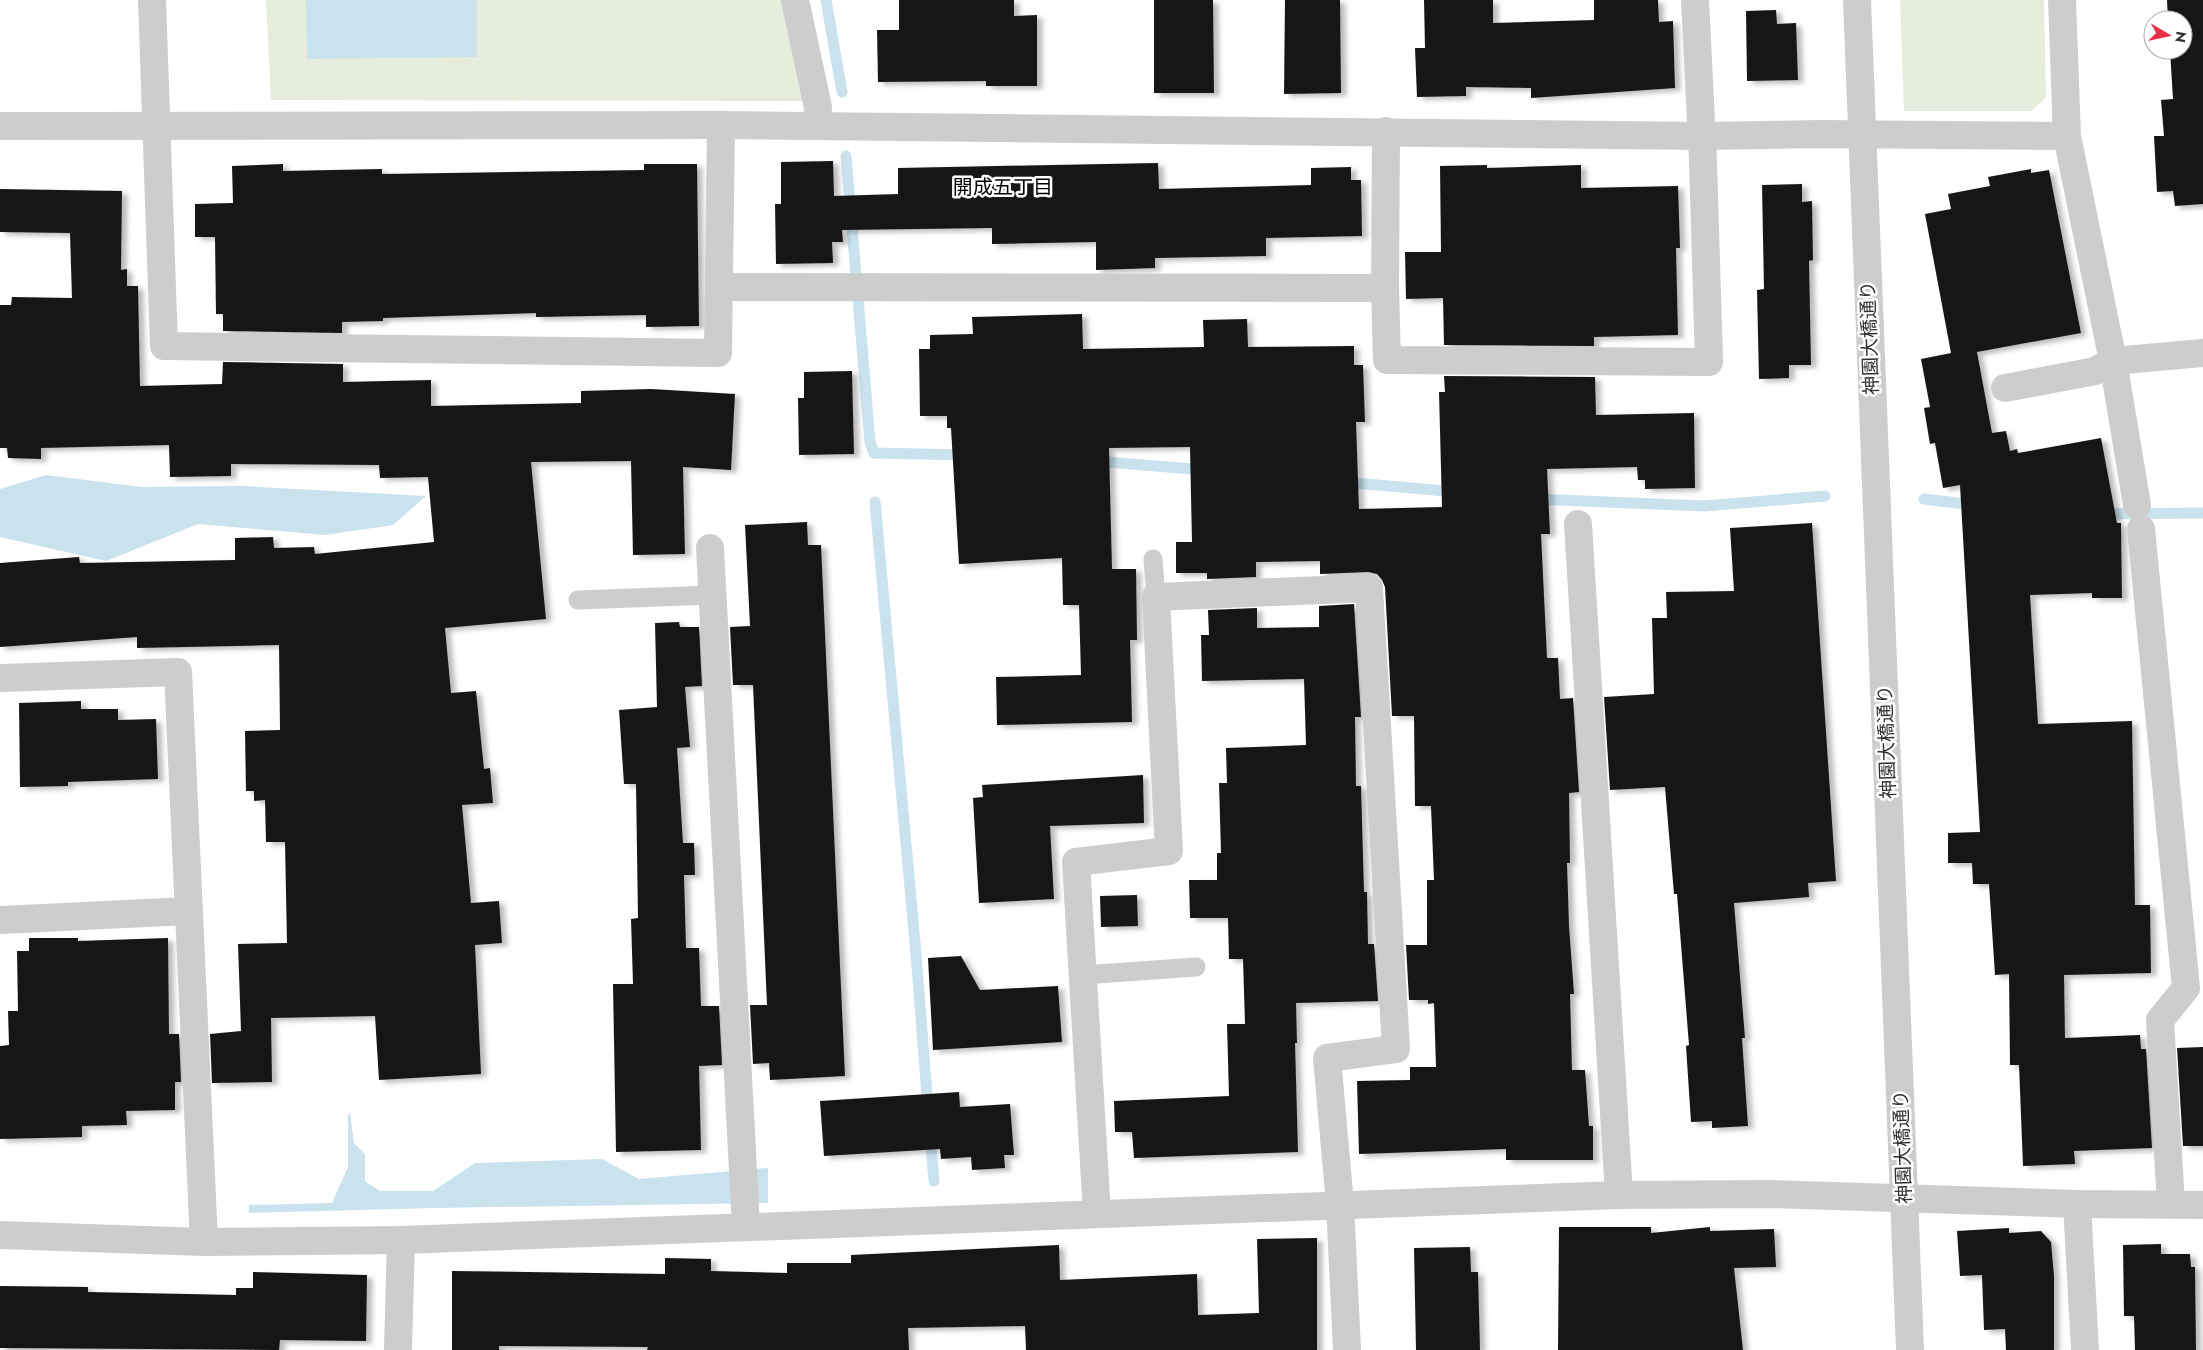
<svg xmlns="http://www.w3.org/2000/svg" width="2203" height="1350" viewBox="0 0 2203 1350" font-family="Jost,'Noto Sans JP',sans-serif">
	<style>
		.green { fill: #e7eddd }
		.water { fill: #c9e2ed }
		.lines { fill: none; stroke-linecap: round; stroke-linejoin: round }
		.stream { stroke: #c9e2ed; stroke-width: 11 }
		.building { fill: #171717; filter: url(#shadow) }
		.service { stroke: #cdcdcd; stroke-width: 19 }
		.minor { stroke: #cdcdcd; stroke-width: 28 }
		.tertiary { stroke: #cdcdcd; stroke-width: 28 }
		.labels { text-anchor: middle; stroke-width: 5; stroke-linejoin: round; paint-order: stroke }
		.street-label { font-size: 19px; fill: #303030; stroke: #fff }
		.neighbourhood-label { font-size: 20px; fill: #000; stroke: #fff }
	</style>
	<defs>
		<filter id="shadow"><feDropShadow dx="5.5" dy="3" stdDeviation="2.5" flood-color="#0004"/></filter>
	</defs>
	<rect width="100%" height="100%" fill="#fff"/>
	<g class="green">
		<path d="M 266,0 L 786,0 L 805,101 L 271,100 Z"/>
		<path d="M 1900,0 L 2044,0 L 2046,98 L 2031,111 L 1904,111 Z"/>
	</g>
	<g class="water">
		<path d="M 306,0 L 477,0 L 477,57 L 307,59 Z"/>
		<path d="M 46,475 L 141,487 L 242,486 L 426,496 L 393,525 L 325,535 L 198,524 L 106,561 L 0,537 L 0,489 Z"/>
		<path d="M 350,1113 L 354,1143 L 365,1154 L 365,1181 L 380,1191 L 433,1191 L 475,1163 L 602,1159 L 639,1179 L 768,1168 L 768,1203 L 435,1208 L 249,1213 L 249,1205 L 332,1203 L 348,1167 L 348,1115 Z"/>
	</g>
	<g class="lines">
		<g class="stream">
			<path d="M 826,0 L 842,92"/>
			<path d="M 846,156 L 870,442 L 874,453 L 968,455"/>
			<path d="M 1094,461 L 1205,470"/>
			<path d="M 1343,482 L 1457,492"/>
			<path d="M 1535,499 L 1704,506 L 1825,496"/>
			<path d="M 1924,499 L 1974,505"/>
			<path d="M 875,502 L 916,954 L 928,1108"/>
			<path d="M 2100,514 L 2203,513"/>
			<path d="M 930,1134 L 934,1181"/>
		</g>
	</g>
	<g class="building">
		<path d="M 899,0 L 1014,0 L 1014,16 L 1037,15 L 1037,86 L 986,86 L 986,81 L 878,82 L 877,30 L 899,30 Z"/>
		<path d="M 1154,0 L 1213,0 L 1214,93 L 1154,93 Z"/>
		<path d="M 1285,0 L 1340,0 L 1341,93 L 1284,94 Z"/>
		<path d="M 1424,0 L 1493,0 L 1493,23 L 1594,20 L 1594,0 L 1658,0 L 1659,22 L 1673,21 L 1675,88 L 1531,98 L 1531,88 L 1466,87 L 1466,96 L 1417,97 L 1415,48 L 1425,48 Z"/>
		<path d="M 2167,0 L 2203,0 L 2203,204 L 2175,206 L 2173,191 L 2157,192 L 2154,136 L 2164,136 L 2161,100 L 2173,99 L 2170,50 L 2183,50 L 2183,20 L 2168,20 Z"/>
		<path d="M 1776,10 L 1777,24 L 1796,23 L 1798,80 L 1747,81 L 1746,11 Z"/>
		<path d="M 833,161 L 834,196 L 898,194 L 898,168 L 1158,163 L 1159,189 L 1311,185 L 1311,168 L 1351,167 L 1351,180 L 1361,180 L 1362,236 L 1266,238 L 1266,256 L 1155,258 L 1155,268 L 1096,270 L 1096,242 L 992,244 L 992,228 L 842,230 L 843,242 L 832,242 L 833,263 L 776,264 L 775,204 L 781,204 L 781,162 Z"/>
		<path d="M 283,164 L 283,171 L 382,169 L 382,174 L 644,170 L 644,164 L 697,164 L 699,326 L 646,327 L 646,315 L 536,317 L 536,313 L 383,318 L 383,321 L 342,322 L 342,333 L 223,331 L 223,314 L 216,314 L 215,237 L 195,237 L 195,204 L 233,203 L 232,166 Z"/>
		<path d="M 1487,165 L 1487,168 L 1581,165 L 1581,188 L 1678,186 L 1680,248 L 1676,248 L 1678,335 L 1594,337 L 1594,346 L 1444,345 L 1443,298 L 1406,299 L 1405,252 L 1441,252 L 1440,166 Z"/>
		<path d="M 2031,169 L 2031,173 L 2049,170 L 2081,333 L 1977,352 L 1992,433 L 2006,431 L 2010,451 L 2017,449 L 2018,453 L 2101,438 L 2117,523 L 2121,523 L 2122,598 L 2092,598 L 2092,593 L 2030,595 L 2038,724 L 2132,721 L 2135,905 L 2150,905 L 2151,973 L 2064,975 L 2065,1038 L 2140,1035 L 2141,1049 L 2146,1049 L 2152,1148 L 2074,1151 L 2075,1164 L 2023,1166 L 2019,1065 L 2010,1065 L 2009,974 L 1995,975 L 1989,884 L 1973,884 L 1972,863 L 1948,863 L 1948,833 L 1980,832 L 1960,485 L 1943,488 L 1935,443 L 1930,444 L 1924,408 L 1930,407 L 1921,359 L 1951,353 L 1925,214 L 1951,209 L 1948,194 L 1990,186 L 1988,177 Z"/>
		<path d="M 1802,184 L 1802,202 L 1812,201 L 1813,260 L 1809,261 L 1811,365 L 1789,365 L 1789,378 L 1759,379 L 1757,290 L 1764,289 L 1762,185 Z"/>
		<path d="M 0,189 L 122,191 L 121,270 L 127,269 L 127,286 L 138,286 L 140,386 L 222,384 L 223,362 L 343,364 L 343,382 L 431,380 L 431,406 L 581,403 L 581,391 L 651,389 L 735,394 L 731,470 L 683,467 L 685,554 L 633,555 L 631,461 L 531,462 L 546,619 L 445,628 L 451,693 L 476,691 L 484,769 L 490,768 L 493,803 L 462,805 L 471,903 L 499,901 L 502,943 L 475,945 L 481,1074 L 379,1080 L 375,1016 L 271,1018 L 272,1082 L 212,1083 L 210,1034 L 241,1031 L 238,944 L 287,943 L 285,842 L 266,842 L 265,800 L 254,801 L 254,791 L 246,791 L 245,731 L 280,730 L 279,645 L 137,648 L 137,637 L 0,647 L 0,563 L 79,557 L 80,563 L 235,560 L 235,538 L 273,537 L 274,548 L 314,547 L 315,554 L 434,542 L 428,477 L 380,478 L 379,465 L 231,464 L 231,476 L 170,477 L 169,445 L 41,448 L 41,459 L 8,458 L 7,448 L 0,448 L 0,305 L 11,305 L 12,297 L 72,298 L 70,233 L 0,232 Z"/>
		<path d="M 1082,314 L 1083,349 L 1204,347 L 1203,320 L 1247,319 L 1248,347 L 1354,346 L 1354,365 L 1363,365 L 1365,422 L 1356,422 L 1359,509 L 1442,507 L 1439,392 L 1445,392 L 1444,376 L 1595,377 L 1596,415 L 1694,413 L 1695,488 L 1645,489 L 1645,480 L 1638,480 L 1637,467 L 1547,469 L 1550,534 L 1541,534 L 1547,658 L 1558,658 L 1560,699 L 1573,698 L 1579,792 L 1569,793 L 1570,863 L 1567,863 L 1569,926 L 1574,994 L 1570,994 L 1572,1070 L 1585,1070 L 1589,1126 L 1593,1126 L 1593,1160 L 1506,1160 L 1506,1149 L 1359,1154 L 1357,1081 L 1410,1080 L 1410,1067 L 1436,1067 L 1434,1003 L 1428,1004 L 1428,1000 L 1409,1000 L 1406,945 L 1427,945 L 1427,880 L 1434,880 L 1431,806 L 1415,806 L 1414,716 L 1392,716 L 1385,587 L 1382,580 L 1377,574 L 1368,572 L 1320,574 L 1320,561 L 1256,562 L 1256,577 L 1207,579 L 1207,573 L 1176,573 L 1176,542 L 1192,542 L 1190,447 L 1109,448 L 1112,569 L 1136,569 L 1137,640 L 1130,640 L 1132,722 L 997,725 L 996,677 L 1081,675 L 1079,605 L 1063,605 L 1062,558 L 959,564 L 951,428 L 947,428 L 947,416 L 920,416 L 919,349 L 930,349 L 930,335 L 973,334 L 972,317 Z"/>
		<path d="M 852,371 L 854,454 L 799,455 L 798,398 L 804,398 L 804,372 Z"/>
		<path d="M 807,522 L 808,545 L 821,545 L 845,1076 L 770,1080 L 769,1063 L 753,1064 L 750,1005 L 767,1005 L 753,685 L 733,685 L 730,627 L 750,626 L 745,525 Z"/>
		<path d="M 1812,523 L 1836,881 L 1808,883 L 1809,897 L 1734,903 L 1745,1038 L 1742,1038 L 1748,1126 L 1712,1128 L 1712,1121 L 1691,1122 L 1686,1046 L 1689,1045 L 1677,894 L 1674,894 L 1665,787 L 1610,790 L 1604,697 L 1654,694 L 1652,618 L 1667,618 L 1666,592 L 1734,591 L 1730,528 Z"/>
		<path d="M 1354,604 L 1361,717 L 1355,717 L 1356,786 L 1361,786 L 1364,892 L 1367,892 L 1368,944 L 1374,944 L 1378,1001 L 1296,1003 L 1297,1043 L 1295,1043 L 1298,1152 L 1134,1158 L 1132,1132 L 1115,1132 L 1114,1101 L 1229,1096 L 1227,1024 L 1245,1024 L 1243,959 L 1229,959 L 1228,918 L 1190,918 L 1189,880 L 1217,880 L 1217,853 L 1221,853 L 1219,783 L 1227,783 L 1226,748 L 1306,745 L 1304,679 L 1202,681 L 1201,635 L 1209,635 L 1208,610 L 1257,608 L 1257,628 L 1319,627 L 1319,606 Z"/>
		<path d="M 679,622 L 680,627 L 699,627 L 702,686 L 685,687 L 690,747 L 677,748 L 683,843 L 694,843 L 695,875 L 684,875 L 686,948 L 699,948 L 701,1006 L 719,1006 L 722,1065 L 699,1066 L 701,1150 L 616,1152 L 613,984 L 633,984 L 631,919 L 638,918 L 636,784 L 624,784 L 619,710 L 657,707 L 655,623 Z"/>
		<path d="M 81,701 L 81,709 L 118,709 L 118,720 L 156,719 L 158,779 L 68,782 L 68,786 L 20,787 L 19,703 Z"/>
		<path d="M 1143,775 L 1144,823 L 1050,826 L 1054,899 L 979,903 L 973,798 L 983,797 L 982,785 Z"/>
		<path d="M 1137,895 L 1138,926 L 1101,927 L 1100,896 Z"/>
		<path d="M 29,938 L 78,938 L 78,941 L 168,938 L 169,1034 L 179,1034 L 181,1082 L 175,1082 L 175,1110 L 126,1111 L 127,1125 L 82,1126 L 82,1137 L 0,1139 L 0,1046 L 9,1045 L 8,1011 L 18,1011 L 17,951 L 29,951 Z"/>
		<path d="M 961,956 L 980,990 L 1058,986 L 1062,1042 L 933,1050 L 928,958 Z"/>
		<path d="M 2203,1047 L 2203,1146 L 2183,1146 L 2177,1048 Z"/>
		<path d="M 959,1092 L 960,1107 L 1010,1104 L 1014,1155 L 1004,1155 L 1005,1168 L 972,1170 L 971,1157 L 941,1159 L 940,1149 L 824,1156 L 820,1101 Z"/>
		<path d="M 1559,1227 L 1651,1227 L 1651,1233 L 1710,1227 L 1710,1231 L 1774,1229 L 1776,1267 L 1734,1268 L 1743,1350 L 1558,1350 Z"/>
		<path d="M 2009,1228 L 2009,1233 L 2041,1231 L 2051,1242 L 2054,1276 L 2054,1350 L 2006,1350 L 2005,1329 L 1984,1330 L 1982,1275 L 1960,1276 L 1957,1231 Z"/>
		<path d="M 1317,1238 L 1317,1350 L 1026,1350 L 1025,1326 L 908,1328 L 909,1350 L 647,1350 L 648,1347 L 499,1346 L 499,1350 L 452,1350 L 452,1271 L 665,1274 L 665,1258 L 711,1259 L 711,1271 L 787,1273 L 787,1263 L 851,1263 L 851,1255 L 1059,1245 L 1060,1280 L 1197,1274 L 1198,1315 L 1259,1313 L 1257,1239 Z"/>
		<path d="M 2161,1244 L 2161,1254 L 2190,1254 L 2191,1267 L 2195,1267 L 2196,1350 L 2135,1350 L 2134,1316 L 2124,1316 L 2123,1245 Z"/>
		<path d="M 1470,1247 L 1471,1272 L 1478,1272 L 1480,1350 L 1416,1350 L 1414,1248 Z"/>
		<path d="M 253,1272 L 367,1275 L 366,1341 L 280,1340 L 279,1350 L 0,1348 L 0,1286 L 88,1287 L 88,1292 L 236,1295 L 236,1288 L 253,1288 Z"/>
	</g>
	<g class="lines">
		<g class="service">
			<path d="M 1153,559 L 1156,597"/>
			<path d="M 578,600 L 712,595"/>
			<path d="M 1083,975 L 1196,967"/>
		</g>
		<g class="minor">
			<path d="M 152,0 L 164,346 L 718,353 L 721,125"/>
			<path d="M 795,0 L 818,107 L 817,126"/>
			<path d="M 2062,0 L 2067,136 L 2113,361 L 2137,505"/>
			<path d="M 1386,131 L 1385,288 L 1387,360 L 1709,362 L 1703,161 L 1695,0"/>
			<path d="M 719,287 L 1385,288"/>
			<path d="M 2005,388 L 2095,371 L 2113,361 L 2203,353"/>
			<path d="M 1578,524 L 1619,1195"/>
			<path d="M 2141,529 L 2186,988 L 2160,1020 L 2171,1204"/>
			<path d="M 710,548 L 746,1227"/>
			<path d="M 0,678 L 178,672 L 204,1242"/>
			<path d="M 0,920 L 189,911"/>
			<path d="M 2077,1204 L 2085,1350"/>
			<path d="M 1097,1214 L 1076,862 L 1169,851 L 1156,597 L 1369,588 L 1396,1049 L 1327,1058 L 1340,1204 L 1347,1350"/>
			<path d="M 398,1350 L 401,1240"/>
		</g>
		<g class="tertiary">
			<path d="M 1857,0 L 1910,1350"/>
			<path d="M 0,126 L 721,125 L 1701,136 L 1821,134 L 2067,136"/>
			<path d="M 0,1235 L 204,1242 L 401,1240 L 1619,1195 L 1771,1194 L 2077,1204 L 2203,1205"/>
		</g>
	</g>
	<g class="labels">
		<g class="street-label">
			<text transform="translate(1869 338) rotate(-92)" y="7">神園大橋通り</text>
			<text transform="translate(1886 742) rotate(-92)" y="7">神園大橋通り</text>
			<text transform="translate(1902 1147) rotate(-92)" y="7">神園大橋通り</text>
		</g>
		<g class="neighbourhood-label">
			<text x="1003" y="194">開成五丁目</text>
		</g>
	</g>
	<g transform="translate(2168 35) rotate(99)"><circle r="24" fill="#ffffff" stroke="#acacac"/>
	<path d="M0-4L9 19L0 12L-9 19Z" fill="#ea2f4a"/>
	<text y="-8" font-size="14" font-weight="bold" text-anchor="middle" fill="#303030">N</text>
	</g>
</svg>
